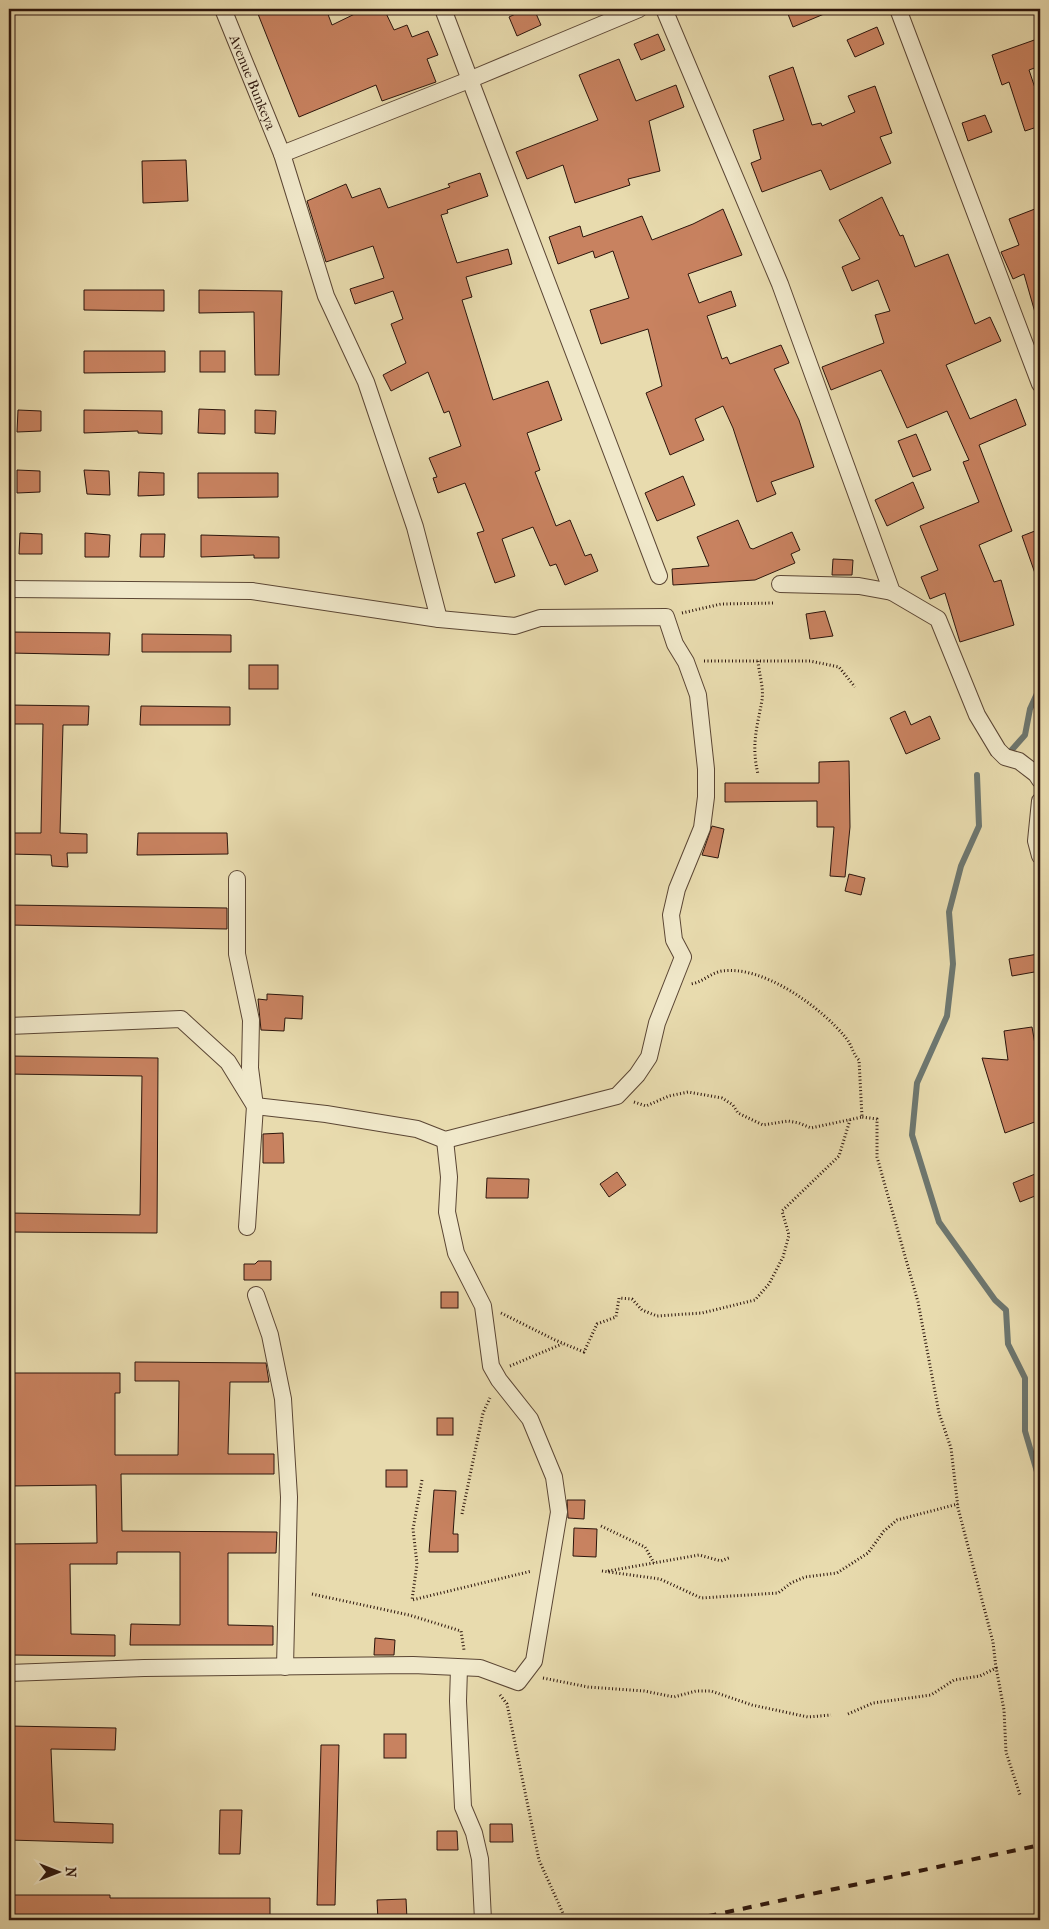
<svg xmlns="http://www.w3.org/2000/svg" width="1049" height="1929" viewBox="0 0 1049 1929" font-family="'IM FELL French Canon',serif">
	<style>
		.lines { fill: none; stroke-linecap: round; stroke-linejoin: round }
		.stream { stroke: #6d7770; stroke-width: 6 }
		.building { fill: #c88260; stroke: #2c150c }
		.street-casing { stroke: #5b4634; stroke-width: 18 }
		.path { stroke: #2c150c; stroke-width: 3; stroke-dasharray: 1 2.5; stroke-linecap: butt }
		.street { stroke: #f0e8ca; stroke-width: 16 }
		.rail { stroke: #2c150c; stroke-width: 4; stroke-dasharray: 9 9; stroke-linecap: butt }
		.labels { text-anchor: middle; stroke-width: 4.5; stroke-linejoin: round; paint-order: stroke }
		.street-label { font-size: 14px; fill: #2c150c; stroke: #f0e8ca }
	</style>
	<rect width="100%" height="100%" fill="#e8dbae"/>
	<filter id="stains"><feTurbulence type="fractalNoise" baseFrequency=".004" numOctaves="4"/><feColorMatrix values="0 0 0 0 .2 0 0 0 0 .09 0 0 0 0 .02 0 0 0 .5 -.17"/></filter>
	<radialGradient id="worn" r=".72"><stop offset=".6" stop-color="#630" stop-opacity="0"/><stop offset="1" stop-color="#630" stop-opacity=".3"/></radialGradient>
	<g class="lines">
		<g class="stream">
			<path d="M 1009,753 L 1025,735 L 1030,709 L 1040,687"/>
			<path d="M 977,775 L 979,826 L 961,866 L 949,912 L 953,964 L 947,1016 L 917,1083 L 912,1135 L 939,1222 L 995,1300 L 1006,1310 L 1008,1344 L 1025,1378 L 1025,1431 L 1040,1482"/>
		</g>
	</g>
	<g class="building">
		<path d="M 256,9 L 326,9 L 332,25 L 365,9 L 384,9 L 394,30 L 407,25 L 412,37 L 428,31 L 438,55 L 427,59 L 436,82 L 382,101 L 376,85 L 299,117 Z"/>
		<path d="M 526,9 L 534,9 L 541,25 L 517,36 L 509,17 Z"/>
		<path d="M 786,9 L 836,9 L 793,27 Z"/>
		<path d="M 877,27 L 884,44 L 855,57 L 847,40 Z"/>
		<path d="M 658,34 L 665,50 L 641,60 L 634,44 Z"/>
		<path d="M 1040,38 L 1040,66 L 1029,70 L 1040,103 L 1040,126 L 1025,131 L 1009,82 L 1002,85 L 992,55 Z"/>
		<path d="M 619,59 L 636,101 L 676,85 L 684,107 L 649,121 L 660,171 L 628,179 L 630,185 L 575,203 L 563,165 L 527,179 L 516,152 L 598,120 L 579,75 Z"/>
		<path d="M 793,67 L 812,125 L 821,123 L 822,126 L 855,112 L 848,96 L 875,86 L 892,133 L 880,137 L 891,163 L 830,190 L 821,170 L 762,192 L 751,163 L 761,159 L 753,130 L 784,120 L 769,76 Z"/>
		<path d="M 985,115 L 992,132 L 968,141 L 962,123 Z"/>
		<path d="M 186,160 L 188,201 L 143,203 L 142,161 Z"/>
		<path d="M 480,173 L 488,196 L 447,210 L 448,213 L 441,215 L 457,263 L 508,249 L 512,264 L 466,277 L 472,297 L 462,300 L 493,400 L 548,381 L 562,420 L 527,433 L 540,470 L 535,472 L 556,526 L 570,520 L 585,556 L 591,554 L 598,571 L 565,585 L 556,564 L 550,566 L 533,527 L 502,539 L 515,576 L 495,583 L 477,533 L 484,531 L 465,483 L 438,493 L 433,478 L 437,477 L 429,458 L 461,446 L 449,411 L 444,413 L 428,372 L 391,391 L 383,375 L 406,363 L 391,324 L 403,319 L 393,291 L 355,304 L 350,289 L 384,278 L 373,246 L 326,262 L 307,201 L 346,184 L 352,198 L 380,188 L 388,208 L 450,187 L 448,184 Z"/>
		<path d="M 882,197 L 900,236 L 903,235 L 915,267 L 948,254 L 975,324 L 990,317 L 1001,341 L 946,365 L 970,419 L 1016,399 L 1026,425 L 979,445 L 1012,531 L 979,545 L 994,582 L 1001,580 L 1014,625 L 960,642 L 945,593 L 930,599 L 921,577 L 938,570 L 920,526 L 979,502 L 963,462 L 969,460 L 947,411 L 907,428 L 881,370 L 831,390 L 822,367 L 884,343 L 875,315 L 890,311 L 878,280 L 852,291 L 842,267 L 860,259 L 839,220 Z"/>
		<path d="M 1040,207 L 1040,315 L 1036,316 L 1024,274 L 1013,279 L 1001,252 L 1019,245 L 1009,219 Z"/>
		<path d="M 723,209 L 742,255 L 688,274 L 699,303 L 731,291 L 736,306 L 707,316 L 722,359 L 727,357 L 730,364 L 781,345 L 789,363 L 774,369 L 799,420 L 814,467 L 771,482 L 776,494 L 757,502 L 733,428 L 723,406 L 695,419 L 704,440 L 670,455 L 646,393 L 662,386 L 648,329 L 601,344 L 590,310 L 629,298 L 613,251 L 595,258 L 593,251 L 558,264 L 549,237 L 580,226 L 583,237 L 642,216 L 652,240 L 693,224 Z"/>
		<path d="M 84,290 L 164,290 L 164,311 L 84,310 Z"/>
		<path d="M 199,290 L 282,291 L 279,375 L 255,375 L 254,312 L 199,313 Z"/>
		<path d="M 84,351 L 165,351 L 165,372 L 84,373 Z"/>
		<rect x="200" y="351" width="25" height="21"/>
		<path d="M 199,409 L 225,410 L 225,434 L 198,433 Z"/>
		<path d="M 18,410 L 41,411 L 41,431 L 17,432 Z"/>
		<path d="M 84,410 L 162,411 L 162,434 L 138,433 L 138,431 L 84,433 Z"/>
		<path d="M 255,410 L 276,411 L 275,434 L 255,433 Z"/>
		<path d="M 916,434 L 931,470 L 913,477 L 898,441 Z"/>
		<path d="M 17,470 L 40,471 L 40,492 L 17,493 Z"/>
		<path d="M 84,470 L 109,471 L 110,495 L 87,494 Z"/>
		<path d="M 139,472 L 164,473 L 164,495 L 138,496 Z"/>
		<path d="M 198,473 L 278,473 L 278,497 L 198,498 Z"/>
		<path d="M 683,476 L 695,505 L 657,521 L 645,493 Z"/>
		<path d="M 913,482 L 924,508 L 887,526 L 875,500 Z"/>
		<path d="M 738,520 L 750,548 L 753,549 L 792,532 L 800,550 L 791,554 L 795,563 L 755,580 L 673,585 L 672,569 L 709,566 L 697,537 Z"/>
		<path d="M 1040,529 L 1040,581 L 1038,582 L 1022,536 Z"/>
		<path d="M 20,533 L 42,534 L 42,554 L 19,554 Z"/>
		<path d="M 85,533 L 110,535 L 109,557 L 85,557 Z"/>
		<path d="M 141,534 L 165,534 L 164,557 L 140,557 Z"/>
		<path d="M 201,535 L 279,537 L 279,558 L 254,558 L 254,555 L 201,557 Z"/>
		<path d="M 833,559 L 853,560 L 852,575 L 832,575 Z"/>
		<path d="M 825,611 L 833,636 L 810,639 L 806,614 Z"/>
		<path d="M 9,632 L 110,633 L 109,655 L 9,653 Z"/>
		<path d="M 142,634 L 231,635 L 231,652 L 142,652 Z"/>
		<rect x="249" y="665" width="29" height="24"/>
		<path d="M 9,705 L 89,706 L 88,725 L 63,725 L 60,833 L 87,834 L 87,853 L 67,853 L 68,867 L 52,866 L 51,855 L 9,854 L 9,833 L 41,833 L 43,724 L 9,724 Z"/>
		<path d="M 141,706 L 230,707 L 230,725 L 140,725 Z"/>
		<path d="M 905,711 L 911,725 L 930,716 L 940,739 L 906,754 L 890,718 Z"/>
		<path d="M 849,761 L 850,827 L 845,877 L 830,876 L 834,827 L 817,827 L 817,801 L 725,802 L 725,783 L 819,783 L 819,762 Z"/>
		<path d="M 712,826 L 724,829 L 718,858 L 702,855 Z"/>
		<path d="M 138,833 L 227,833 L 228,854 L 137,855 Z"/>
		<path d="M 849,874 L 865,878 L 861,895 L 845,891 Z"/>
		<path d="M 9,905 L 227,908 L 227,929 L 9,925 Z"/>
		<path d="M 1038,954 L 1040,971 L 1012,976 L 1009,959 Z"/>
		<path d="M 267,994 L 303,996 L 302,1019 L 285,1018 L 284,1031 L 261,1030 L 258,999 L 267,1000 Z"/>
		<path d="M 1032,1027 L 1040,1073 L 1040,1120 L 1005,1133 L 982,1058 L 1008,1060 L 1004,1031 Z"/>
		<path d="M 9,1056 L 158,1058 L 157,1233 L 9,1232 L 9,1213 L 140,1215 L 142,1076 L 9,1074 Z"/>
		<path d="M 283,1133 L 284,1163 L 263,1163 L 263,1134 Z"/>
		<path d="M 617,1172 L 626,1185 L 609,1197 L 600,1184 Z"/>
		<path d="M 1040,1172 L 1040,1194 L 1020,1202 L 1013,1183 Z"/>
		<path d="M 487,1178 L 529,1179 L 528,1198 L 486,1198 Z"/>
		<path d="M 258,1261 L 271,1261 L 271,1280 L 244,1280 L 244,1264 L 255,1264 Z"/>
		<rect x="441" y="1292" width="17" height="16"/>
		<path d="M 135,1362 L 266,1363 L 269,1382 L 230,1382 L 228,1454 L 274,1454 L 274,1474 L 121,1474 L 122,1531 L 277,1532 L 276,1553 L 228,1553 L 228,1625 L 273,1626 L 273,1645 L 130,1645 L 131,1624 L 180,1625 L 180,1552 L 117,1552 L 117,1564 L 70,1564 L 71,1634 L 115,1635 L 115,1656 L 9,1655 L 9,1544 L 97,1543 L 96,1485 L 9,1486 L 9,1373 L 120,1373 L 120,1393 L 115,1393 L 115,1455 L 178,1455 L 179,1381 L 135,1381 Z"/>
		<rect x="437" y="1418" width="16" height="17"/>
		<rect x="386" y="1470" width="21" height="17"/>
		<path d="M 434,1490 L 456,1491 L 453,1534 L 458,1534 L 458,1552 L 429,1552 Z"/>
		<path d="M 567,1500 L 585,1500 L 584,1519 L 568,1518 Z"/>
		<path d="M 574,1528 L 597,1529 L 596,1557 L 573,1556 Z"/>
		<path d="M 375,1638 L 395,1640 L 394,1655 L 374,1655 Z"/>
		<path d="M 9,1726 L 116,1728 L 115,1750 L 51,1749 L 54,1822 L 113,1824 L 113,1843 L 9,1840 L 12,1748 L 9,1748 Z"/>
		<rect x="384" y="1734" width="22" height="24"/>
		<path d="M 321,1745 L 339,1745 L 335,1905 L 317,1905 Z"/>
		<path d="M 220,1810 L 242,1810 L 240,1854 L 219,1854 Z"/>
		<path d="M 490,1824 L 512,1824 L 513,1842 L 490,1842 Z"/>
		<path d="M 437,1831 L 457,1831 L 458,1850 L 437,1850 Z"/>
		<path d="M 9,1895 L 110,1895 L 110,1898 L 270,1898 L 270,1917 L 9,1916 Z"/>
		<path d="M 406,1899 L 407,1919 L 378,1920 L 377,1900 Z"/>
	</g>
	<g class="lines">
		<g class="street-casing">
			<g id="street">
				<path id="s1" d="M 223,9 L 282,154 L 326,296 L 366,382 L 415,527 L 439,619"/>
				<path d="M 443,9 L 659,576"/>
				<path d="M 664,9 L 780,284 L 892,592 L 938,619 L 977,715 L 998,750 L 1005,757 L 1019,761 L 1036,774 L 1040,780"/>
				<path d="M 898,9 L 1040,384"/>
				<path d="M 282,154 L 469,80 L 639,9"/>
				<path d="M 780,584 L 859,586 L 892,592"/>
				<path d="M 9,589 L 252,591 L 439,619 L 515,626 L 540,618 L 666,617 L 675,644 L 686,662 L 698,695 L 706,769 L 706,797 L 702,828 L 677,889 L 671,915 L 674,940 L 683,957 L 657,1023 L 649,1057 L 637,1075 L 617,1096 L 445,1140 L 417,1129 L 326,1114 L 255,1106 L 228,1062 L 181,1019 L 9,1026"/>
				<path d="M 1040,801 L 1036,841 L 1040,856"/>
				<path d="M 237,879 L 237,954 L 251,1020 L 250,1068 L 255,1106 L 247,1227"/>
				<path d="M 256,1295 L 270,1335 L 283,1399 L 289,1497 L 285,1667"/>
				<path d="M 459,1668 L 458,1701 L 463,1807 L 474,1833 L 480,1859 L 483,1920"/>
				<path d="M 9,1673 L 144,1668 L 413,1665 L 480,1668 L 518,1682 L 534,1661 L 559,1512 L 554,1477 L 530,1419 L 499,1380 L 491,1366 L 483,1306 L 456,1253 L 447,1212 L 449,1177 L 445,1140"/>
			</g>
		</g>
		<g class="path">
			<path d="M 682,613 L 721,604 L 775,603"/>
			<path d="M 704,661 L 810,661 L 839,667 L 855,687"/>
			<path d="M 758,661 C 759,674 764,688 762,700 C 757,728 751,745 758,774"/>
			<path d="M 634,1102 L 646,1106 L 669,1096 L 688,1092 L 722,1098 L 733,1105 L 738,1113 L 763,1125 L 788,1121 L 799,1123 L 811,1128 L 862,1117 L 859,1060 C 852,1053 852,1045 846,1038 C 821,1007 763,965 722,971 C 710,973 702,983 690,984"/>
			<path d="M 501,1313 L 555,1340 L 584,1352 L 597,1324 L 616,1317 L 619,1298 L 632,1299 L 642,1310 L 657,1316 L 702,1313 L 755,1300 L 769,1284 L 783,1257 L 789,1235 L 782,1211 L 839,1156 L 850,1120"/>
			<path d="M 510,1366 L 562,1344"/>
			<path d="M 422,1480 L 413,1529 L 417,1564 L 412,1600 L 532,1571"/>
			<path d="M 462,1514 L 483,1413 L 490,1398"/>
			<path d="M 601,1526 L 645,1547 L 654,1563"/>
			<path d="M 602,1571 L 660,1579 L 701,1598 L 778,1593 L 791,1583 L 805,1577 L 837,1573 L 868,1553 L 884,1531 L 897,1520 L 958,1504"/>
			<path d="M 608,1571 L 699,1555 L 721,1561 L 731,1557"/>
			<path d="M 312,1594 L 409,1615 L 461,1631 L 464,1650"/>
			<path d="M 996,1667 L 1004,1710 L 1006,1752 L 1020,1795"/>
			<path d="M 543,1678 L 588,1687 L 644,1691 L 674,1697 L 696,1691 L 711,1691 L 752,1705 L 808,1717 L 831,1715"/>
			<path d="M 500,1695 L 507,1704 L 539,1860 L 566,1920"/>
			<path d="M 848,1714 L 873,1703 L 931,1695 L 954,1680 L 980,1676 L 996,1668 L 993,1642 L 958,1508 L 951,1448 L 939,1413 L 918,1302 L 877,1157 L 877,1119 L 862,1117"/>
		</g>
		<use href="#street" class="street"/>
		<path class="rail" d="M 690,1920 L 1040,1845"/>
	</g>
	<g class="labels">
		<g class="street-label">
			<text dy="5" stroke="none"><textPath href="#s1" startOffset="79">Avenue Bunkeya</textPath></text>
		</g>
	</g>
	<rect width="1049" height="1929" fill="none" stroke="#e8dbae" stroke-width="30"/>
	<rect x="10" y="10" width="1029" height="1909" fill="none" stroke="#2c150c" stroke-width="2.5"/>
	<rect x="15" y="15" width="1019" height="1899" fill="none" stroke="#2c150c"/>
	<g transform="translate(58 1872) rotate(90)" stroke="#f0e8ca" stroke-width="4" paint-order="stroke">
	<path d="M0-4L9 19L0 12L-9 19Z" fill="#2c150c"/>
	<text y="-8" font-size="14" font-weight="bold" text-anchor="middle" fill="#2c150c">N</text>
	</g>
	<rect width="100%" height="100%" filter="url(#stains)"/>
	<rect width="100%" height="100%" fill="url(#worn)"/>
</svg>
